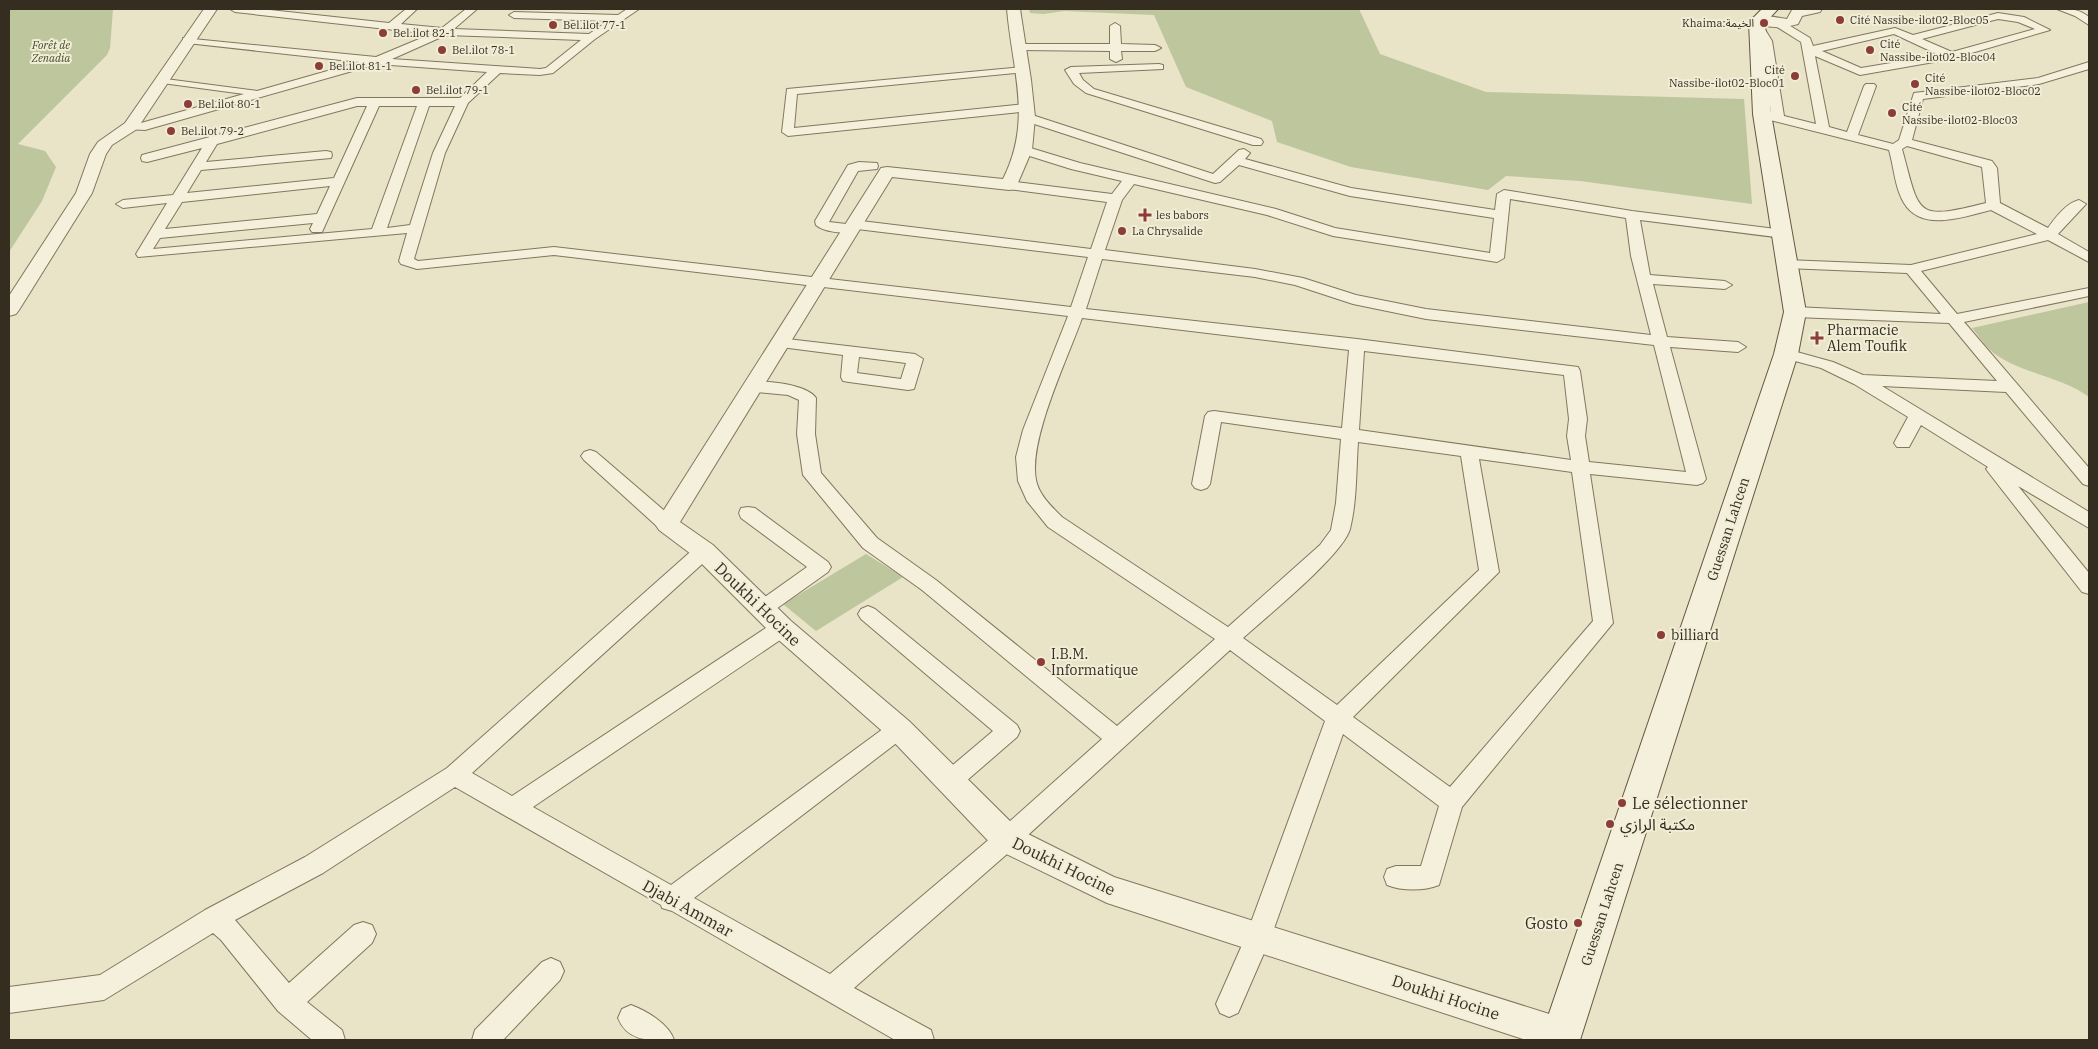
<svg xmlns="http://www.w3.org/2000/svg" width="2098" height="1049" viewBox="0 0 2098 1049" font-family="'IBM Plex Serif','Noto Sans Arabic',serif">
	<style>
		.green { fill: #bdc69d }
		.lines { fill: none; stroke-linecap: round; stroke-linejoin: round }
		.minor-casing { stroke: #83765f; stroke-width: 2 }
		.tertiary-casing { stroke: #83765f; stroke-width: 2 }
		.secondary-casing { stroke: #655742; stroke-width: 2 }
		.minor { fill: #f5f0db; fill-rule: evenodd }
		.tertiary { fill: #f5f0db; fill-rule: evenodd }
		.secondary { fill: #f5f0db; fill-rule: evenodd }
		.poi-dot { fill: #8b3e37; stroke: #f2edd7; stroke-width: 2 }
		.labels { text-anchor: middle; stroke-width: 4; stroke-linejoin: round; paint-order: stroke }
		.far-poi-label { font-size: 11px; fill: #362d21; stroke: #f2edd7; text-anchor: start }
		.far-park-label { font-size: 11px; font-style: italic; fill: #424f2a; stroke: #f2edd7 }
		.poi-label { font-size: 14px; fill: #362d21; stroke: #f2edd7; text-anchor: start }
		.street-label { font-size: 14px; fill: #362d21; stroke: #f2edd7 }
		.near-street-label { font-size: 16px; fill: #362d21; stroke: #f2edd7 }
		.near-poi-label { font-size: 16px; fill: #362d21; stroke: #f2edd7; text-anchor: start }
	</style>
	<rect width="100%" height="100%" fill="#e9e3c8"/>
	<g class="green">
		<path d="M 9,9 L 113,9 L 110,48 L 107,55 L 18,144 L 45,151 L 56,167 L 42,201 L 9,252 Z"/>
		<path d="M 1029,9 L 1359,9 L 1380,54 L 1486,92 L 1744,99 L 1752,204 L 1580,181 L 1506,176 L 1488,190 L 1351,167 L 1277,142 L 1272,121 L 1186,87 L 1154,15 L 1064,11 L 1044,14 L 1030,13 Z"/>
		<path d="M 2089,302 L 2089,397 C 2062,377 2023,374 1995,354 C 1986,348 1979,336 1972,328 Z"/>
		<path d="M 866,554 L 903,577 L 816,631 L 783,604 Z"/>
	</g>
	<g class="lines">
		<g class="minor-casing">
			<g id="minor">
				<path d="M 230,9 L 261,9 L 389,23 L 406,9 L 417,9 L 401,24 L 442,28 L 466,9 L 477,9 L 454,29 L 589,34 L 608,21 L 514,18 L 509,15 L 514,12 L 618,15 L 627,9 L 639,9 L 595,39 L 553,73 L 540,75 L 500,73 L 468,103 L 445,153 L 414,259 L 418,261 L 554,247 L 1071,307 L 1088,257 L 857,229 L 855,232 C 845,234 823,232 816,225 L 815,221 L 848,165 L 859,162 L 877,163 L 878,166 L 877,169 L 858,171 L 829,222 L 846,224 L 853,220 L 1091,249 L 1107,202 L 1009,189 L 1002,185 L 1009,181 L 1112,194 L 1122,181 L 1071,169 L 1020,153 L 1018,150 L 1020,147 L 1024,146 L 1080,163 L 1276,209 L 1335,228 L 1490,253 L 1494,218 L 1350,196 L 1239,165 L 1220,182 L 1215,183 L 1022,120 L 1020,117 L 1022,114 L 1026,113 L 1213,174 L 1239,150 L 1244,149 L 1250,153 L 1245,159 L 1351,188 L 1495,210 L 1497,194 L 1504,190 L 1632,211 L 1783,230 L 1790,234 L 1783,238 L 1640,220 L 1650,275 L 1725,281 L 1732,285 L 1725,289 L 1653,284 L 1667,337 L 1738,342 L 1746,347 L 1738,352 L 1670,347 L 1706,479 L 1703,483 L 1697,485 L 1590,474 L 1613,623 L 1462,807 L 1439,885 C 1424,891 1402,891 1387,885 L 1384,877 L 1387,869 L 1396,866 L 1421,866 L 1439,806 L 1343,734 L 1271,937 L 1238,1013 L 1229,1017 L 1220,1013 L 1216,1004 L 1246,936 L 1325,721 L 1230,650 L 1015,847 L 854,988 L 931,1030 L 934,1040 L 895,1040 L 672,911 L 662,908 L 661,905 L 455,787 L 323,873 L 235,920 L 289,983 L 354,925 L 363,922 L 372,925 L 376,934 L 372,943 L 307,1002 L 342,1030 L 345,1040 L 312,1040 L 278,1011 L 221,940 L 213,933 L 104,1000 L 9,1013 L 9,987 L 100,975 L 205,910 L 305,857 L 447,768 L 697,546 L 704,544 L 711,546 L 714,551 L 711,556 L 472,773 L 512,796 L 775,622 L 782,620 L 789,622 L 792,628 L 789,634 L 533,807 L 671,885 L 891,723 L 899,720 L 907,723 L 910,729 L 907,735 L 694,898 L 830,974 L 999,831 L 1102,739 L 922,590 L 863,548 L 803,475 L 797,434 L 799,400 L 788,395 L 746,391 L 744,387 L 746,383 C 762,379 807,384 816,398 L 815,434 L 821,473 L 877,538 L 936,580 L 1117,726 L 1215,639 L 1048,527 L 1027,501 L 1018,481 L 1016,457 L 1023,430 L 1068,316 L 554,255 L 417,269 L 401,264 L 399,261 L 407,233 L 138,257 L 136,254 L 167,203 L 123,208 L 116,204 L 123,200 L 173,195 L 202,148 L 147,162 L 142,161 L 141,158 L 142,155 L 357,98 L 460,98 L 487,72 L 377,64 L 145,130 L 127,129 L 125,126 L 127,123 L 141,123 L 244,94 L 162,83 L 156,80 L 158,78 L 257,91 L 359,62 L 187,43 L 183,42 L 183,38 L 376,57 L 431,34 L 235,12 ZM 446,35 L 581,40 L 546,68 L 540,69 L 392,59 ZM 357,106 L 367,106 L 334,178 L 187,193 L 201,170 L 331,158 L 332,155 L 331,152 L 326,151 L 206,162 L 217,144 ZM 379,106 L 417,106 L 372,229 L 153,249 L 160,238 L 313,223 L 310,229 L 312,232 L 322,232 ZM 429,106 L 455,106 L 433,153 L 410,225 L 387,228 ZM 1134,184 L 1267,215 L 1333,236 L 1497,262 L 1504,258 L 1510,199 L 1626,218 L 1631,256 L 1651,335 L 1426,309 L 1356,295 L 1303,278 L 1255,269 L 1105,250 L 1122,200 ZM 330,186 L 317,214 L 165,229 L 182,202 ZM 1102,259 L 1255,277 L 1295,285 L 1353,304 L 1426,319 L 1654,345 L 1686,472 L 1589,462 L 1585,436 L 1587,419 L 1580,371 L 1578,367 L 1357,339 L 1086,309 ZM 1082,318 L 1349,350 L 1342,428 L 1214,411 L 1208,412 L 1205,416 L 1192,484 L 1195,488 L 1201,490 L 1207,488 L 1210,484 L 1221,422 L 1341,439 L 1336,503 L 1331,530 L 1320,545 L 1228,627 L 1062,517 C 1051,506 1039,495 1036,480 C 1028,440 1068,358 1082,318 ZM 1364,351 L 1564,375 L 1569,419 L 1567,436 L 1571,460 L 1359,430 ZM 1358,442 L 1461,456 L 1479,570 L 1337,705 L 1243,638 C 1266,617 1343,555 1350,529 C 1357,501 1356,470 1358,442 ZM 1479,459 L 1572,472 L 1593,621 L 1450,787 L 1353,717 L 1499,572 Z"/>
				<path d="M 2057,9 C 2069,8 2079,9 2089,17 L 2089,25 L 2075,16 Z"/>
				<path d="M 1998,13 L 2024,17 L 2050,30 L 1951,59 L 1860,75 L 1815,56 L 1829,127 L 1847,132 L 1864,86 L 1866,84 L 1874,84 L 1876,86 L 1858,135 L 1893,144 L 1899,140 L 1914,93 L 2038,78 L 2089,62 L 2089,69 L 2039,84 L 1923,99 L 1912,140 L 1992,161 L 1997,168 L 2000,203 L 2048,228 C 2055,218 2066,203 2079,200 L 2086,204 L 2058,234 L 2089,252 L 2089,262 L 2048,240 L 1921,271 L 1957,314 L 2089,288 L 2089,296 L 1964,322 L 2089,468 L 2089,486 L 2083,484 L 2006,392 L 1882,386 L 2089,512 L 2089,528 L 2018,486 L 2089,573 L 2089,594 L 2082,592 L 1989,473 L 1986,469 L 1988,467 L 1921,425 L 1909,447 L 1897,447 L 1894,443 L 1908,417 L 1854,384 L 1821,368 L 1780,357 L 1778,354 L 1786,349 L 1833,362 L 1863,375 L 1997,381 L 1949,323 L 1795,317 L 1787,312 L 1795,307 L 1941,314 L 1907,273 L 1786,268 L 1779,264 L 1786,260 L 1911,265 L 2037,234 L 1991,210 C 1965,216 1922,233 1904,203 C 1895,188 1894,168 1889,150 L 1758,117 L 1756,114 L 1758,111 L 1771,113 L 1762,41 L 1752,25 L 1753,23 L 1761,23 L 1772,41 L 1784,116 L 1816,124 L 1801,42 L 1774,25 L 1774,21 L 1782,21 L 1810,38 L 1813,46 L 1895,28 L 1913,35 ZM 1998,19 L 2018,22 L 2035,29 L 1952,52 L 1922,39 ZM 1894,34 L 1939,55 L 1861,68 L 1822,51 ZM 1907,146 L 1982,167 L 1986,203 C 1914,221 1920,215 1902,149 Z"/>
				<path d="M 1115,23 L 1120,26 L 1121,44 L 1155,45 L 1161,48 L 1155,51 L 1121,51 L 1122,59 L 1116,62 L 1110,59 L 1110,51 L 1020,50 L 1014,47 L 1020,44 L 1110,44 L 1110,26 Z"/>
				<path d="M 1159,64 L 1163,65 L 1163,69 L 1079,73 L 1083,80 L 1094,89 L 1261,139 L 1263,142 L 1261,145 L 1253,145 L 1086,93 L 1074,84 L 1065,70 L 1071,67 Z"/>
				<path d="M 1023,67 L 1029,70 L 1027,72 L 797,94 L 794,128 L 1025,104 L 1031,108 L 1029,111 L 788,136 L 782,132 L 787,89 Z"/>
				<path d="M 779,338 L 915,354 L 923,359 L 914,389 L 908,390 L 849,382 L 843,381 L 841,377 L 843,355 L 773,346 L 771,343 L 773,340 ZM 859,357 L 906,363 L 901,379 L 857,373 Z"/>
				<path d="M 590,450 L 596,452 L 674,519 L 676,524 L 674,529 L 667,531 L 660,529 L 584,460 L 581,456 L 584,452 Z"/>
				<path d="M 748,507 L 755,508 L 828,562 L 831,567 L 828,572 L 769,614 L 762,617 L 755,614 L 752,609 L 755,604 L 807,567 L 741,518 L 739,513 L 741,508 Z"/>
				<path d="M 868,606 L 875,609 L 1017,725 L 1020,731 L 1017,737 L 957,789 L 949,792 L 941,789 L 938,782 L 941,775 L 993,731 L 861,619 L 858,614 L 861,609 Z"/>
				<path d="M 551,958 L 560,962 L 564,971 L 560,980 L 503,1040 L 472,1040 L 475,1030 L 542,962 Z"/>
				<path d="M 631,1005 C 647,1011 669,1024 674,1040 C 651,1040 628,1043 618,1018 L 622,1009 Z"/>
			</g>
		</g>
		<g class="tertiary-casing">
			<g id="tertiary">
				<path d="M 204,9 L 217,9 L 137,129 L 112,145 L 106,154 L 92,193 L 19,310 L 16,314 L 9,316 L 9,296 L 76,193 L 90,154 L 98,142 L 125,123 Z"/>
				<path d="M 1007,9 L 1020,9 L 1031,80 L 1035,117 L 1032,150 L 1017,185 L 1015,189 L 1009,190 L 892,177 L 680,522 L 713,545 L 791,621 L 909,721 L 1018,829 L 1114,877 L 1562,1018 L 1574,1023 L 1579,1035 L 1577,1040 L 1526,1040 L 1107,903 L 996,849 L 889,737 L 773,635 L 695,557 L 659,530 L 655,524 L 881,168 L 887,167 L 1003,179 C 1033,120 1012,70 1007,9 Z"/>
				<path d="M 1798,9 L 1822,9 L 1820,12 L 1802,16 L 1798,24 C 1785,28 1765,30 1755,19 L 1762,15 L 1787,19 L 1792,10 Z"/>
			</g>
		</g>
		<g class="secondary-casing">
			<path id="secondary" d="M 1762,9 L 1778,9 L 1765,23 L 1771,114 L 1806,312 L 1798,354 L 1580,1040 L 1540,1040 L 1774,354 L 1784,312 L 1753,114 L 1749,22 Z"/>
		</g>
		<use href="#minor" class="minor"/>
		<use href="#tertiary" class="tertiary"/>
		<use href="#secondary" class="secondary"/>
	</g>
	<g class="poi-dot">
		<circle cx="1840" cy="20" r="5"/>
		<circle cx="1764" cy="23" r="5"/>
		<circle cx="553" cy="25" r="5"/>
		<circle cx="383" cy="33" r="5"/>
		<circle cx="442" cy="50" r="5"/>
		<circle cx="1870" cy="50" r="5"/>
		<circle cx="319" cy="66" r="5"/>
		<circle cx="1795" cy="76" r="5"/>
		<circle cx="1915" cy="84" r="5"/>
		<circle cx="416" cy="90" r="5"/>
		<circle cx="188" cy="104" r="5"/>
		<circle cx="1892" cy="113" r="5"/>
		<circle cx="171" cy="131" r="5"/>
		<path d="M1142.5 207.5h5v5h5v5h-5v5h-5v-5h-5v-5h5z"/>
		<circle cx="1122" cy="231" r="5"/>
		<path d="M1814.5 330.5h5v5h5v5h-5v5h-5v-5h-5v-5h5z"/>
		<circle cx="1661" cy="635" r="5"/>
		<circle cx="1041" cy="662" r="5"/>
		<circle cx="1622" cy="803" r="5"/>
		<circle cx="1610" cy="824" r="5"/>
		<circle cx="1578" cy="923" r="5"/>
	</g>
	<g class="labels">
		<g class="far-poi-label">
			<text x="1850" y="24">Cité Nassibe-ilot02-Bloc05</text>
			<text x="1754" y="27" text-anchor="end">Khaima:الخيمة</text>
			<text x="563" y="29">Bel.ilot 77-1</text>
			<text x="393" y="37">Bel.ilot 82-1</text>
			<text x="1880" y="48">Cité<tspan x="1880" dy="13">Nassibe-ilot02-Bloc04</tspan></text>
			<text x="452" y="54">Bel.ilot 78-1</text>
			<text x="329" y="70">Bel.ilot 81-1</text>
			<text x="1785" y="74" text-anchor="end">Cité<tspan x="1785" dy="13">Nassibe-ilot02-Bloc01</tspan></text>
			<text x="1925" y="82">Cité<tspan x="1925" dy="13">Nassibe-ilot02-Bloc02</tspan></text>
			<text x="426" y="94">Bel.ilot 79-1</text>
			<text x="198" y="108">Bel.ilot 80-1</text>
			<text x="1902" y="111">Cité<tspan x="1902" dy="13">Nassibe-ilot02-Bloc03</tspan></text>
			<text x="181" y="135">Bel.ilot 79-2</text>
			<text x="1156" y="219">les babors</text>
			<text x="1132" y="235">La Chrysalide</text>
		</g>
		<g class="far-park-label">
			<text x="51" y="49">Forêt de<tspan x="51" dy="13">Zenadia</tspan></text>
		</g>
		<g class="poi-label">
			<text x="1827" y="335">Pharmacie<tspan x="1827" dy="16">Alem Toufik</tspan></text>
			<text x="1671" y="640">billiard</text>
			<text x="1051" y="659">I.B.M.<tspan x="1051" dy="16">Informatique</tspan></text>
		</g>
		<g class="street-label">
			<text transform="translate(1728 529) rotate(-72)" y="5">Guessan Lahcen</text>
			<text transform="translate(1602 914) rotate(-72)" y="5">Guessan Lahcen</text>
		</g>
		<g class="near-street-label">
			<text transform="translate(758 604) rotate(44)" y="6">Doukhi Hocine</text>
			<text transform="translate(1064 866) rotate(26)" y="6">Doukhi Hocine</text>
			<text transform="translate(688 908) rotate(29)" y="6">Djabi Ammar</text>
			<text transform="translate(1446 997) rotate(18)" y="6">Doukhi Hocine</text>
		</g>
		<g class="near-poi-label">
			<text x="1632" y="809">Le sélectionner</text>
			<text x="1620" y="830">مكتبة الرازي</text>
			<text x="1568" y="929" text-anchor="end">Gosto</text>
		</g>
	</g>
	<rect width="2098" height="1049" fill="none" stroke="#362d21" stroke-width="20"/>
</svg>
